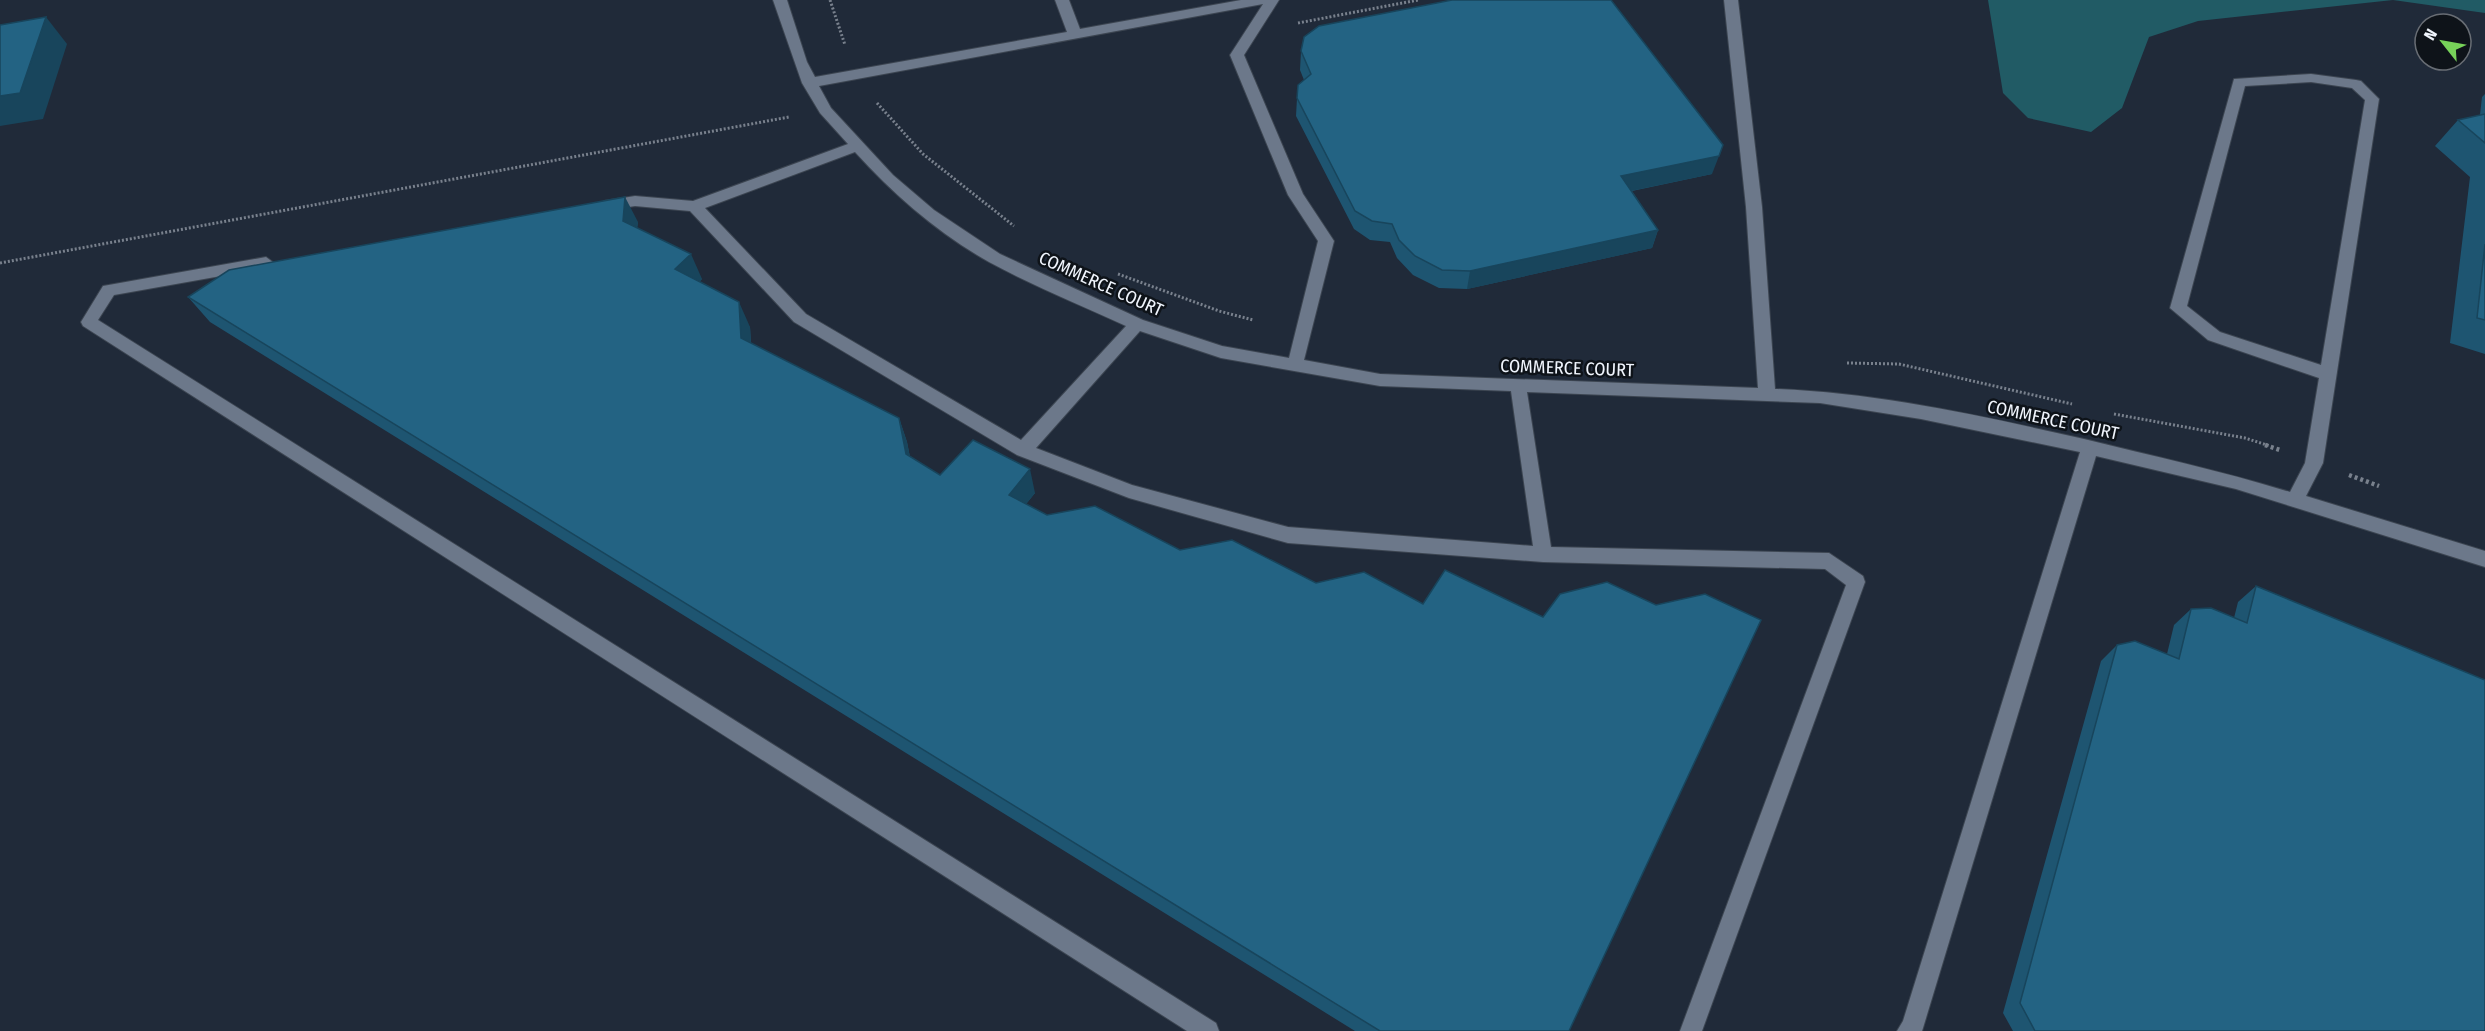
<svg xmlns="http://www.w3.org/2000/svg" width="2485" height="1031" viewBox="0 0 2485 1031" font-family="'Fira Sans Condensed',sans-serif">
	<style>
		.water { fill: #215b65 }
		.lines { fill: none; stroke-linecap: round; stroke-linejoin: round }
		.lane-casing { stroke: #3c4551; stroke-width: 2 }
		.path-far1 { stroke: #79818d; stroke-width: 3; stroke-dasharray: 2 2; stroke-linecap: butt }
		.path { stroke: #79818d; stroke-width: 4.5; stroke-dasharray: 3 3; stroke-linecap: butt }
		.lane { fill: #6c788a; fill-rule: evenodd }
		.wall { fill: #1e5571 }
		.shaded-wall { fill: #18455c }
		.building { fill: #236383; stroke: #18455c; stroke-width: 1.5 }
		.labels { text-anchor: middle; stroke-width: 5; stroke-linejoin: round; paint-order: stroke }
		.street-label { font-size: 18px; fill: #f0f5fd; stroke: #0e1319 }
	</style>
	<rect width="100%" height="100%" fill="#202a39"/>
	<path class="water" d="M 1988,0 L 2485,0 L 2485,13 L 2393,0 L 2198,21 L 2149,37 L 2122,108 L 2091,132 L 2028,118 L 2003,93 Z"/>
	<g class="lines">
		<g class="lane-casing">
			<g id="lane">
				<path d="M 773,0 L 787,0 L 807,62 L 815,77 L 1067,32 L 1055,0 L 1069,0 L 1080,29 L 1241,0 L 1279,0 L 1244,55 L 1303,194 L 1334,241 L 1304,360 L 1380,374 L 1758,388 L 1746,207 L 1724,0 L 1738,0 L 1762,207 L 1775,389 C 1879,393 1982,416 2084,439 C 2153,456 2222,471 2290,492 L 2305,463 L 2319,378 L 2208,340 L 2170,308 L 2234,79 L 2311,74 L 2356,80 L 2361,81 L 2379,99 L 2323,463 L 2306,496 L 2485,551 L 2485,567 L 2236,489 L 2096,456 L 1923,1028 L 1922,1031 L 1897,1031 L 1903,1021 L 2080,452 L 1921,419 L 1820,403 L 1527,392 L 1551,547 L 1829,553 L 1863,576 L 1865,582 L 1702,1031 L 1680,1031 L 1846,585 L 1825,569 L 1543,562 L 1288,543 L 1129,498 L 1017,455 L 794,322 L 690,211 L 635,206 L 604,211 L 596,206 L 604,201 L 635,196 L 693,201 L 848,144 L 820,113 L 802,83 ZM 1263,4 L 1230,55 L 1288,195 L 1318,241 L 1289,358 L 1222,346 L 1143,320 L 1000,254 L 934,210 L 893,175 L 831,108 L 819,86 ZM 2311,82 L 2352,88 L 2365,100 L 2321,365 L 2220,332 L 2187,306 L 2245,86 ZM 855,152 C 894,195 939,234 989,262 C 1033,286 1081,305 1126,326 L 1021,440 L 806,314 L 705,208 ZM 1140,331 L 1221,358 L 1380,386 L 1511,391 L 1533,546 L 1288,527 L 1132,485 L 1036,448 Z"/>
				<path d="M 266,257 L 274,263 L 272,267 L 114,295 L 98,320 L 1216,1023 L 1219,1031 L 1187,1031 L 83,326 L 81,322 L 103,286 Z"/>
			</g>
		</g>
		<g class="path-far1">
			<path d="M 830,0 L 845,45"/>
			<path d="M 1298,23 L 1418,0"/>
			<path d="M 877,103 L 923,154 L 1014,226"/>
			<path d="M 0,263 L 789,117"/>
			<path d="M 1118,274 L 1219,311 L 1253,320"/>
			<path d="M 1847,363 L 1899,364 L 2072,404"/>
			<path d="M 2114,414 L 2245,438 L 2270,446"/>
		</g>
		<g class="path">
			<path d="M 2265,445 L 2280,450"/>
			<path d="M 2349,475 L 2379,486"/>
		</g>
		<use href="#lane" class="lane"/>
	</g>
	<g class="wall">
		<path d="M 1301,51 L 1712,174 L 1632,191 L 1658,230 L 1652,248 L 1467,289 L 1439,288 L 1413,275 L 1397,258 L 1390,242 L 1370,240 L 1354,229 L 1296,116 L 1297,98 L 1304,80 L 1300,70 Z"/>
		<path d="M 2485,94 L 2485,354 L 2450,343 L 2470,177 L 2435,146 L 2458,120 L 2480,115 L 2482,97 Z"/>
		<path d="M 638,222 L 637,228 L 702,279 L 699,282 L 750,327 L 751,343 L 899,418 L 907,442 L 910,457 L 940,475 L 1035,493 L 1026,504 L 1569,1031 L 1355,1031 L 210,322 L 188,297 Z"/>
		<path d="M 2256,586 L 2485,1031 L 2013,1031 L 2003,1013 L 2101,661 L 2117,645 L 2167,654 L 2174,625 L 2191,609 L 2234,618 L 2238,602 Z"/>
	</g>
	<g class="shaded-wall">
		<path d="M 46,17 L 67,44 L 43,119 L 0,126 L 0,96 Z"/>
		<path d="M 1719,156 L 1712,174 L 1616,194 L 1621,176 Z"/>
		<path d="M 625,197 L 638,222 L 635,247 L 623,221 Z"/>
		<path d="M 1658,230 L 1652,248 L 1467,289 L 1470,271 Z"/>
		<path d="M 691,254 L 702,279 L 687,295 L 675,269 Z"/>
		<path d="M 739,302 L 750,327 L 752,363 L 741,338 Z"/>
		<path d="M 899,418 L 907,442 L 914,478 L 906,454 Z"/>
		<path d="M 1030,469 L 1035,493 L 1015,518 L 1009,495 Z"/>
	</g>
	<g class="building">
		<path d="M 1452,0 L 1611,0 L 1723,145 L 1719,156 L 1621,176 L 1658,230 L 1470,271 L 1442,270 L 1415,256 L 1399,240 L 1392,224 L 1372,221 L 1355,211 L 1297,98 L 1298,85 L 1311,74 L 1301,51 L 1304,37 L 1319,26 Z"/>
		<path d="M 46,17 L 20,93 L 0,96 L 0,25 Z"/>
		<path d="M 2485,114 L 2485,143 L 2458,120 Z"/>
		<path d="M 625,197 L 623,221 L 691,254 L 675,269 L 739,302 L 741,338 L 899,418 L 906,454 L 940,475 L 973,440 L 1030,469 L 1009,495 L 1047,515 L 1095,506 L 1180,550 L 1232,540 L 1316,583 L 1364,572 L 1423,604 L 1445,570 L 1543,617 L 1560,594 L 1607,582 L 1656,605 L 1705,594 L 1761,620 L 1569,1031 L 1380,1031 L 188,297 L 229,270 Z"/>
		<path d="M 2485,244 L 2485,320 L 2477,318 Z"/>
		<path d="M 2256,586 L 2485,680 L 2485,1031 L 2035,1031 L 2020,1003 L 2117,645 L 2135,641 L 2179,659 L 2191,609 L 2211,608 L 2247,623 Z"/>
	</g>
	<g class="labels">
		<g class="street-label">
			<text transform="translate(1101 284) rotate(24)" y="6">COMMERCE COURT</text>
			<text transform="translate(1567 368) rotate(2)" y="6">COMMERCE COURT</text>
			<text transform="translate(2053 420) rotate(12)" y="6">COMMERCE COURT</text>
		</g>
	</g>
	<g transform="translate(2443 42) rotate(301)"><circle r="28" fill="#0e1319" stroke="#686d74" stroke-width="1.5"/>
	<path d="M0-4.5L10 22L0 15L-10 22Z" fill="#77d259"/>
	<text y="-9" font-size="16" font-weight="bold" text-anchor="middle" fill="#f0f5fd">N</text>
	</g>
</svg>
